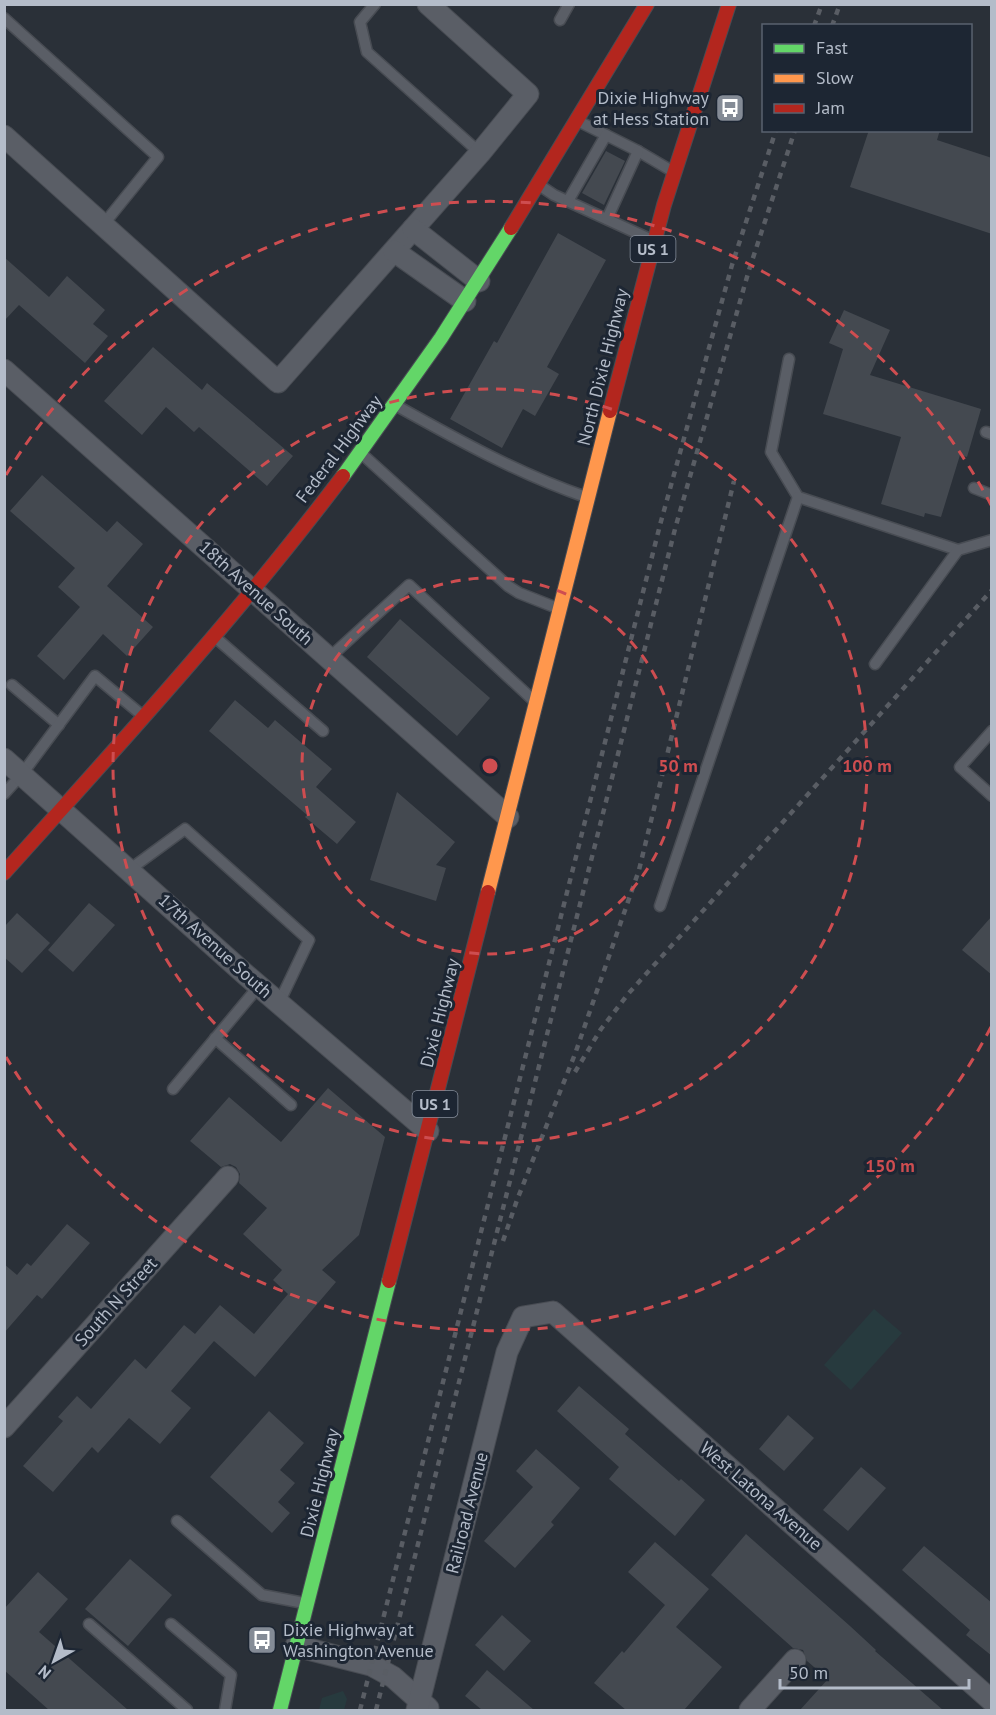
<svg xmlns="http://www.w3.org/2000/svg" width="996" height="1715" viewBox="0 0 996 1715" font-family="'PT Sans',sans-serif">
	<style>
		.green { fill: #273a3e }
		.building { fill: #444950 }
		.lines { fill: none; stroke-linecap: round; stroke-linejoin: round }
		.lane-casing { stroke: #484c53; stroke-width: 13 }
		.street-casing { stroke: #484c53; stroke-width: 23 }
		.fast-casing { stroke: #484c53; stroke-width: 16 }
		.slow-casing { stroke: #484c53; stroke-width: 16 }
		.jam-casing { stroke: #484c53; stroke-width: 16 }
		.lane { stroke: #5a5e66; stroke-width: 10 }
		.street { stroke: #5a5e66; stroke-width: 21 }
		.fast { stroke: #63d668; stroke-width: 14 }
		.slow { stroke: #ff974d; stroke-width: 14 }
		.jam { stroke: #b3261e; stroke-width: 14 }
		.rail { stroke: #595d64; stroke-width: 4.5; stroke-dasharray: 6 6; stroke-linecap: butt }
		.ring { fill: none; stroke: #ce4d50; stroke-width: 3; stroke-dasharray: 10 8 }
		.labels { text-anchor: middle; stroke-width: 6; stroke-linejoin: round; paint-order: stroke }
		.shield { fill: #1d2633; stroke: #878f9c; stroke-width: 1.5 }
		.shield-label { font-size: 16px; font-weight: bold; fill: #b4bcc9 }
		.poi-label { font-size: 18px; fill: #b4bcc9; stroke: #1d2633; text-anchor: end }
		.street-label { font-size: 18px; fill: #b4bcc9; stroke: #1d2633 }
		.centre { fill: #ce4d50; stroke: #1d2633; stroke-width: 3 }
		.ring-label { font-size: 18px; text-anchor: middle; font-weight: bold; fill: #ce4d50; stroke: #1d2633; stroke-width: 6; stroke-linejoin: round; paint-order: stroke }
	</style>
	<rect width="100%" height="100%" fill="#2a3038"/>
	<g class="green">
		<path d="M 874,1309 L 902,1333 L 851,1390 L 824,1365 Z"/>
		<path d="M 343,1691 L 347,1699 L 344,1710 L 319,1710 L 322,1698 Z"/>
	</g>
	<g class="building">
		<path d="M 869,130 L 940,130 L 937,140 L 992,158 L 992,234 L 850,187 Z"/>
		<path d="M 606,151 L 625,161 L 604,205 L 582,193 Z"/>
		<path d="M 558,233 L 606,260 L 547,367 L 559,374 L 535,416 L 523,409 L 502,448 L 450,419 L 494,341 L 497,343 Z"/>
		<path d="M 4,257 L 49,297 L 67,276 L 105,310 L 93,324 L 108,336 L 85,363 L 19,305 L 4,321 Z"/>
		<path d="M 844,310 L 890,330 L 870,375 L 981,409 L 967,457 L 960,455 L 941,517 L 925,513 L 924,517 L 881,504 L 901,437 L 823,414 L 843,349 L 829,343 Z"/>
		<path d="M 153,347 L 202,390 L 207,383 L 293,456 L 267,486 L 199,427 L 194,432 L 166,407 L 142,435 L 104,401 Z"/>
		<path d="M 42,475 L 107,532 L 117,521 L 143,544 L 107,586 L 153,627 L 127,656 L 103,634 L 64,680 L 37,656 L 80,607 L 58,587 L 75,568 L 10,511 Z"/>
		<path d="M 400,619 L 490,698 L 457,736 L 367,657 Z"/>
		<path d="M 235,700 L 268,728 L 275,720 L 332,769 L 316,787 L 356,822 L 337,844 L 305,817 L 307,815 L 209,731 Z"/>
		<path d="M 397,792 L 455,842 L 436,865 L 446,868 L 436,901 L 370,880 Z"/>
		<path d="M 89,903 L 115,925 L 73,972 L 48,950 Z"/>
		<path d="M 17,913 L 50,943 L 22,973 L 4,957 L 4,927 Z"/>
		<path d="M 992,916 L 992,975 L 962,950 Z"/>
		<path d="M 328,1088 L 385,1137 L 359,1235 L 322,1270 L 336,1282 L 255,1377 L 214,1341 L 171,1391 L 191,1408 L 160,1444 L 129,1418 L 98,1453 L 92,1447 L 53,1492 L 23,1466 L 63,1421 L 58,1417 L 77,1396 L 91,1409 L 135,1359 L 146,1369 L 184,1325 L 195,1334 L 220,1305 L 254,1334 L 288,1294 L 273,1280 L 282,1270 L 243,1234 L 267,1208 L 239,1183 L 240,1174 L 236,1167 L 230,1164 L 221,1167 L 190,1141 L 229,1097 L 281,1142 Z"/>
		<path d="M 67,1224 L 90,1243 L 42,1299 L 37,1295 L 4,1333 L 4,1264 L 17,1275 L 27,1263 L 31,1266 Z"/>
		<path d="M 579,1386 L 629,1429 L 625,1434 L 679,1481 L 681,1479 L 705,1500 L 675,1536 L 609,1479 L 619,1467 L 557,1411 Z"/>
		<path d="M 269,1411 L 304,1443 L 280,1470 L 295,1483 L 278,1502 L 290,1513 L 272,1533 L 210,1477 Z"/>
		<path d="M 788,1415 L 814,1438 L 784,1471 L 759,1449 Z"/>
		<path d="M 536,1449 L 580,1488 L 551,1522 L 554,1525 L 515,1568 L 484,1541 L 533,1487 L 516,1471 Z"/>
		<path d="M 861,1467 L 886,1488 L 848,1531 L 823,1510 Z"/>
		<path d="M 746,1534 L 850,1626 L 876,1650 L 875,1651 L 943,1710 L 800,1710 L 828,1679 L 807,1661 L 803,1650 L 793,1648 L 711,1575 Z"/>
		<path d="M 655,1542 L 709,1589 L 676,1627 L 722,1667 L 684,1710 L 626,1710 L 594,1683 L 622,1651 L 624,1653 L 665,1605 L 628,1572 Z"/>
		<path d="M 924,1546 L 992,1603 L 992,1656 L 966,1635 L 970,1630 L 902,1570 Z"/>
		<path d="M 130,1559 L 172,1595 L 128,1646 L 85,1609 Z"/>
		<path d="M 38,1572 L 68,1599 L 39,1632 L 128,1710 L 49,1710 L 4,1670 L 4,1609 Z"/>
		<path d="M 502,1615 L 531,1641 L 504,1671 L 475,1645 Z"/>
		<path d="M 487,1670 L 534,1710 L 482,1710 L 465,1696 Z"/>
	</g>
	<g class="lines">
		<g class="lane-casing">
			<g id="lane">
				<path d="M 375,4 L 360,22 L 367,52 L 480,153"/>
				<path d="M 4,18 L 158,157 L 103,225"/>
				<path d="M 560,20 L 569,4"/>
				<path d="M 580,122 L 638,151 L 672,171"/>
				<path d="M 539,185 L 554,195 L 652,240"/>
				<path d="M 568,201 L 606,135"/>
				<path d="M 607,219 L 638,151"/>
				<path d="M 789,359 L 771,452 L 798,497 L 958,550 L 992,540"/>
				<path d="M 397,406 C 458,440 519,474 586,497"/>
				<path d="M 986,432 L 992,434"/>
				<path d="M 362,454 L 508,586 L 519,593 L 557,608"/>
				<path d="M 974,488 L 992,495"/>
				<path d="M 216,638 L 323,731"/>
				<path d="M 329,658 L 409,585 L 532,699"/>
				<path d="M 875,664 L 958,550"/>
				<path d="M 12,685 L 59,725"/>
				<path d="M 992,731 L 960,767 L 992,796"/>
				<path d="M 4,794 L 22,774 L 95,676 L 143,716"/>
				<path d="M 129,870 L 185,829 L 309,940 L 279,1003"/>
				<path d="M 660,906 L 798,497"/>
				<path d="M 215,1038 L 291,1105"/>
				<path d="M 173,1089 L 259,986"/>
				<path d="M 177,1521 L 262,1595 L 304,1603"/>
				<path d="M 89,1624 L 187,1710"/>
				<path d="M 171,1624 L 231,1675 L 225,1710"/>
			</g>
		</g>
		<g class="street-casing">
			<g id="street">
				<path d="M 4,136 L 278,382 L 480,153 L 528,94 L 428,4"/>
				<path d="M 413,229 L 479,281"/>
				<path d="M 394,251 L 465,301"/>
				<path d="M 4,370 L 508,817"/>
				<path d="M 4,759 L 246,975 L 428,1131"/>
				<path d="M 4,1427 L 228,1177"/>
				<path d="M 296,1646 L 371,1665 L 393,1677 L 428,1708"/>
				<path d="M 417,1710 L 507,1352 L 523,1317 L 553,1312 L 992,1701"/>
				<path d="M 750,1710 L 795,1660"/>
			</g>
		</g>
		<g class="fast-casing">
			<g id="fast">
				<path d="M 343,476 L 441,338 L 511,228"/>
				<path d="M 280,1710 L 389,1281"/>
			</g>
		</g>
		<g class="slow-casing">
			<path id="slow" d="M 488,892 L 610,411"/>
		</g>
		<g class="jam-casing">
			<g id="jam">
				<path d="M 511,228 L 647,4"/>
				<path d="M 610,411 L 664,205 L 729,4"/>
				<path d="M 4,873 C 120,744 238,615 343,476"/>
				<path d="M 389,1281 L 488,892"/>
			</g>
		</g>
		<use href="#lane" class="lane"/>
		<use href="#street" class="street"/>
		<use href="#fast" class="fast"/>
		<use href="#slow" class="slow"/>
		<use href="#jam" class="jam"/>
		<g class="rail">
			<path d="M 814,26 L 822,4"/>
			<path d="M 832,26 L 840,4"/>
			<path d="M 575,1072 L 601,1029 L 628,994 L 992,590"/>
			<path d="M 503,1241 L 517,1200 L 575,1054 L 639,870 L 734,481"/>
			<path d="M 360,1710 L 660,525 L 732,265 L 776,130"/>
			<path d="M 376,1710 L 675,529 L 749,270 L 795,130"/>
		</g>
	</g>
	<g class="ring">
		<circle cx="490" cy="766" r="188"/>
		<circle cx="490" cy="766" r="377"/>
		<path d="M991 1027A565 565 0 0 1 6 1057M6 475A565 565 0 0 1 991 505"/>
	</g>
	<defs>
		<g id="bus-square" transform="scale(1.5)"><rect x="-9" y="-9" width="18" height="18" rx="4" fill="#848b96" stroke="#1d2633"/><path d="M-5-6H5V4H4V6H2V4H-2V6H-4V4H-5ZM-3.5-4V0h7V-4ZM-3.5 1.2v1.5H-2V1.2ZM2 1.2v1.5H3.5V1.2Z" fill="#fff"/></g>
	</defs>
	<g fill-rule="evenodd">
		<use href="#bus-square" x="730" y="108"/>
		<use href="#bus-square" x="262" y="1640"/>
	</g>
	<g class="labels">
		<g class="shield">
			<rect x="630.5" y="236" width="45" height="26" rx="4.5"/>
			<rect x="412.5" y="1091" width="45" height="26" rx="4.5"/>
		</g>
		<g class="shield-label">
			<text x="653" y="255">US 1</text>
			<text x="435" y="1110">US 1</text>
		</g>
		<g class="poi-label">
			<text x="709" y="104">Dixie Highway<tspan x="709" dy="21">at Hess Station</tspan></text>
			<text x="283" y="1636" text-anchor="start">Dixie Highway at<tspan x="283" dy="21">Washington Avenue</tspan></text>
		</g>
		<g class="street-label">
			<text transform="translate(603 367) rotate(-76)" y="6">North Dixie Highway</text>
			<text transform="translate(339 449) rotate(-53)" y="6">Federal Highway</text>
			<text transform="translate(256 593) rotate(42)" y="6">18th Avenue South</text>
			<text transform="translate(215 946) rotate(42)" y="6">17th Avenue South</text>
			<text transform="translate(440 1013) rotate(-76)" y="6">Dixie Highway</text>
			<text transform="translate(116 1302) rotate(-48)" y="6">South N Street</text>
			<text transform="translate(320 1483) rotate(-76)" y="6">Dixie Highway</text>
			<text transform="translate(761 1496) rotate(41)" y="6">West Latona Avenue</text>
			<text transform="translate(467 1513) rotate(-76)" y="6">Railroad Avenue</text>
		</g>
	</g>
	<circle cx="490" cy="766" r="9" class="centre"/>
	<g class="ring-label">
		<text x="678" y="772">50 m</text>
		<text x="867" y="772">100 m</text>
		<text x="890" y="1172">150 m</text>
	</g>
	<rect width="996" height="1715" fill="none" stroke="#b4bcc9" stroke-width="12"/>
	<rect x="762" y="24" width="210" height="108" fill="#1d2633" stroke="#59626f" stroke-width="1.5"/>
	<rect x="774" y="44" width="30" height="9" fill="#63d668" stroke="#59626f" stroke-width="1.5"/>
	<text x="816" y="54" font-size="18" fill="#b4bcc9">Fast</text>
	<rect x="774" y="74" width="30" height="9" fill="#ff974d" stroke="#59626f" stroke-width="1.5"/>
	<text x="816" y="84" font-size="18" fill="#b4bcc9">Slow</text>
	<rect x="774" y="104" width="30" height="9" fill="#b3261e" stroke="#59626f" stroke-width="1.5"/>
	<text x="816" y="114" font-size="18" fill="#b4bcc9">Jam</text>
	<g transform="translate(54 1661) rotate(220)" stroke="#1d2633" stroke-width="4.5" paint-order="stroke">
	<path d="M0-4.5L10 22L0 15L-10 22Z" fill="#b4bcc9"/>
	<text y="-9" font-size="16" font-weight="bold" text-anchor="middle" fill="#b4bcc9">N</text>
	</g>
	<path d="M780 1679v9h189v-9" fill="none" stroke="#b4bcc9" stroke-width="3"/>
	<text x="789" y="1679" font-size="18" fill="#b4bcc9" stroke="#1d2633" stroke-width="4.5" paint-order="stroke">50 m</text>
</svg>
